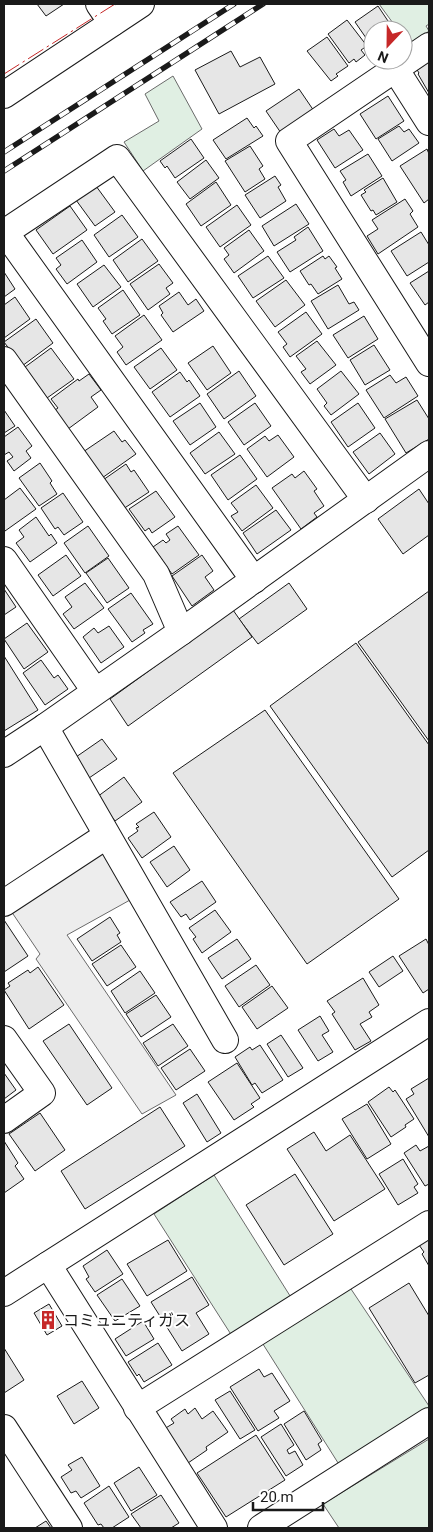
<svg xmlns="http://www.w3.org/2000/svg" width="433" height="1532" viewBox="0 0 433 1532" font-family="Roboto,'Noto Sans JP',sans-serif">
	<style>
		.green { fill: #e0efe3; stroke: #6a6a6a }
		.parking { fill: #ededed; stroke: #6a6a6a }
		.building { fill: #e6e6e6; stroke: #1a1a1a }
		.lines { fill: none; stroke-linecap: round; stroke-linejoin: round }
		.minor-casing { stroke: #1a1a1a; stroke-width: 28 }
		.minor { stroke: #fff; stroke-width: 26 }
		.rail-casing { stroke: #1a1a1a; stroke-width: 5.5 }
		.rail { stroke: #fff; stroke-width: 4; stroke-dasharray: 11; stroke-linecap: butt }
		.power { stroke: #c62828; stroke-width: 1; stroke-dasharray: 18 4 2.5 4; stroke-linecap: butt }
		.labels { text-anchor: middle; stroke-width: 4; stroke-linejoin: round; paint-order: stroke }
		.poi-label { font-size: 16px; fill: #1a1a1a; stroke: #fff; text-anchor: start }
	</style>
	<rect width="100%" height="100%" fill="#fff"/>
	<g class="green">
		<path d="M 379,4 L 429,4 L 429,24 L 426,26 L 429,31 L 409,46 L 403,37 L 403,30 L 398,30 Z"/>
		<path d="M 173,76 L 202,129 L 143,171 L 124,142 L 159,121 L 145,94 Z"/>
		<path d="M 214,1175 L 292,1299 L 232,1336 L 154,1214 Z"/>
		<path d="M 349,1286 L 429,1406 L 429,1413 L 340,1466 L 261,1341 Z"/>
		<path d="M 429,1439 L 429,1528 L 339,1528 L 323,1504 Z"/>
	</g>
	<path class="parking" d="M 95,851 L 104,854 L 130,900 L 67,935 L 176,1095 L 142,1114 L 36,959 L 40,954 L 9,908 Z"/>
	<g class="building">
		<path d="M 37,4 L 64,4 L 46,16 Z"/>
		<path d="M 378,6 L 394,30 L 373,30 L 373,48 L 355,22 Z"/>
		<path d="M 347,20 L 367,46 L 361,50 L 365,55 L 356,62 L 354,59 L 349,63 L 328,34 Z"/>
		<path d="M 327,37 L 348,66 L 336,74 L 338,76 L 331,81 L 307,51 Z"/>
		<path d="M 231,51 L 240,67 L 260,57 L 275,84 L 219,114 L 195,70 Z"/>
		<path d="M 429,60 L 429,93 L 418,74 L 419,73 L 416,68 Z"/>
		<path d="M 299,89 L 314,111 L 281,133 L 266,111 Z"/>
		<path d="M 388,96 L 404,121 L 376,139 L 360,114 Z"/>
		<path d="M 247,118 L 254,128 L 256,126 L 263,136 L 226,159 L 213,140 Z"/>
		<path d="M 399,126 L 404,132 L 409,129 L 419,143 L 392,161 L 378,139 Z"/>
		<path d="M 334,129 L 339,136 L 349,130 L 363,150 L 335,168 L 317,140 Z"/>
		<path d="M 191,139 L 204,158 L 175,178 L 167,166 L 165,168 L 160,161 Z"/>
		<path d="M 250,146 L 263,166 L 259,169 L 265,179 L 245,192 L 225,161 Z"/>
		<path d="M 427,149 L 429,154 L 429,199 L 424,203 L 400,166 Z"/>
		<path d="M 368,154 L 382,176 L 351,196 L 343,182 L 346,180 L 340,171 Z"/>
		<path d="M 206,160 L 219,178 L 190,199 L 177,182 Z"/>
		<path d="M 275,176 L 281,185 L 278,187 L 286,201 L 260,218 L 245,195 Z"/>
		<path d="M 383,178 L 397,202 L 376,215 L 373,210 L 371,211 L 361,195 L 366,192 L 364,190 Z"/>
		<path d="M 216,182 L 231,205 L 201,226 L 186,204 Z"/>
		<path d="M 96,186 L 115,212 L 95,226 L 76,200 Z"/>
		<path d="M 405,199 L 413,211 L 410,214 L 418,227 L 378,254 L 367,236 L 378,229 L 372,220 Z"/>
		<path d="M 296,204 L 309,224 L 274,246 L 262,226 Z"/>
		<path d="M 237,205 L 251,225 L 220,247 L 206,227 Z"/>
		<path d="M 70,206 L 87,230 L 53,254 L 36,230 Z"/>
		<path d="M 122,215 L 138,237 L 109,257 L 94,235 Z"/>
		<path d="M 308,227 L 323,251 L 290,272 L 277,252 L 296,240 L 294,237 Z"/>
		<path d="M 249,230 L 264,251 L 234,273 L 224,259 L 229,255 L 224,248 Z"/>
		<path d="M 421,232 L 429,245 L 429,262 L 407,276 L 391,251 Z"/>
		<path d="M 142,239 L 158,261 L 128,282 L 113,260 Z"/>
		<path d="M 82,240 L 97,262 L 67,284 L 56,269 L 61,265 L 56,258 Z"/>
		<path d="M 268,256 L 284,278 L 253,298 L 238,276 Z"/>
		<path d="M 323,256 L 325,259 L 329,256 L 337,267 L 335,268 L 342,279 L 318,294 L 311,284 L 309,285 L 300,271 Z"/>
		<path d="M 159,264 L 173,283 L 166,288 L 170,294 L 148,310 L 130,284 Z"/>
		<path d="M 104,265 L 121,287 L 93,307 L 77,284 Z"/>
		<path d="M 429,271 L 429,302 L 425,305 L 410,283 Z"/>
		<path d="M 4,272 L 15,289 L 4,297 Z"/>
		<path d="M 286,280 L 305,305 L 275,327 L 256,301 Z"/>
		<path d="M 338,285 L 349,304 L 354,302 L 359,310 L 328,329 L 311,301 Z"/>
		<path d="M 123,290 L 140,315 L 112,334 L 103,321 L 106,319 L 98,308 Z"/>
		<path d="M 179,292 L 188,305 L 196,299 L 204,311 L 173,332 L 161,315 L 163,313 L 159,306 Z"/>
		<path d="M 15,297 L 30,319 L 4,338 L 4,305 Z"/>
		<path d="M 306,312 L 322,334 L 290,357 L 283,347 L 287,344 L 278,332 Z"/>
		<path d="M 144,315 L 162,340 L 126,365 L 117,352 L 123,347 L 115,336 Z"/>
		<path d="M 364,316 L 378,339 L 348,358 L 333,335 Z"/>
		<path d="M 36,319 L 53,343 L 22,366 L 4,342 Z"/>
		<path d="M 317,341 L 336,365 L 310,384 L 301,372 L 306,369 L 296,356 Z"/>
		<path d="M 374,345 L 390,370 L 365,385 L 350,360 Z"/>
		<path d="M 213,346 L 231,373 L 207,390 L 188,363 Z"/>
		<path d="M 51,348 L 74,379 L 47,398 L 25,367 Z"/>
		<path d="M 161,348 L 177,370 L 150,389 L 134,367 Z"/>
		<path d="M 239,371 L 256,396 L 224,419 L 207,394 Z"/>
		<path d="M 341,371 L 359,394 L 331,415 L 324,406 L 327,403 L 317,389 Z"/>
		<path d="M 180,372 L 187,382 L 189,380 L 200,396 L 170,417 L 152,392 Z"/>
		<path d="M 89,374 L 101,390 L 91,397 L 98,407 L 68,429 L 55,410 L 58,408 L 51,399 L 78,379 L 79,381 Z"/>
		<path d="M 390,375 L 396,383 L 406,377 L 418,396 L 384,418 L 366,390 Z"/>
		<path d="M 417,400 L 429,419 L 429,439 L 406,453 L 385,419 Z"/>
		<path d="M 200,403 L 216,427 L 190,445 L 173,421 Z"/>
		<path d="M 255,403 L 271,426 L 244,445 L 228,422 Z"/>
		<path d="M 358,403 L 375,428 L 348,447 L 331,422 Z"/>
		<path d="M 4,410 L 15,426 L 4,433 Z"/>
		<path d="M 18,427 L 32,446 L 26,451 L 31,458 L 14,471 L 7,461 L 13,457 L 9,452 L 4,455 L 4,437 Z"/>
		<path d="M 114,431 L 122,442 L 125,440 L 136,454 L 102,478 L 83,452 Z"/>
		<path d="M 219,432 L 235,454 L 205,474 L 190,453 Z"/>
		<path d="M 380,433 L 395,454 L 369,474 L 353,452 Z"/>
		<path d="M 278,435 L 294,457 L 267,477 L 247,449 L 265,436 L 269,441 Z"/>
		<path d="M 240,455 L 257,479 L 228,500 L 211,475 Z"/>
		<path d="M 40,463 L 52,481 L 50,483 L 57,494 L 39,506 L 19,478 Z"/>
		<path d="M 126,464 L 131,472 L 134,470 L 149,492 L 123,509 L 103,480 Z"/>
		<path d="M 304,471 L 317,489 L 314,491 L 324,506 L 314,513 L 317,517 L 301,529 L 272,488 L 292,474 L 295,478 Z"/>
		<path d="M 256,485 L 273,508 L 242,531 L 231,516 L 238,512 L 231,503 Z"/>
		<path d="M 20,488 L 36,509 L 5,531 L 4,529 L 4,500 Z"/>
		<path d="M 419,489 L 429,504 L 429,535 L 403,554 L 378,519 Z"/>
		<path d="M 156,491 L 175,517 L 152,533 L 149,528 L 145,531 L 129,509 Z"/>
		<path d="M 63,493 L 83,522 L 64,535 L 58,527 L 55,529 L 41,508 Z"/>
		<path d="M 276,510 L 291,530 L 257,554 L 243,533 Z"/>
		<path d="M 36,517 L 49,536 L 51,534 L 57,543 L 30,562 L 16,543 L 24,537 L 19,530 Z"/>
		<path d="M 88,526 L 109,556 L 85,573 L 64,543 Z"/>
		<path d="M 178,526 L 199,555 L 172,574 L 153,547 L 163,540 L 166,543 L 170,540 L 166,534 Z"/>
		<path d="M 66,555 L 81,576 L 53,596 L 38,575 Z"/>
		<path d="M 202,555 L 213,571 L 205,577 L 214,590 L 192,606 L 172,576 Z"/>
		<path d="M 108,558 L 129,588 L 107,603 L 86,573 Z"/>
		<path d="M 85,583 L 104,608 L 74,629 L 63,614 L 72,607 L 65,597 Z"/>
		<path d="M 289,583 L 307,609 L 258,644 L 239,619 Z"/>
		<path d="M 4,589 L 16,607 L 4,615 Z"/>
		<path d="M 429,591 L 429,741 L 358,642 Z"/>
		<path d="M 131,593 L 153,624 L 143,630 L 145,633 L 132,642 L 108,609 Z"/>
		<path d="M 233,610 L 252,637 L 128,726 L 110,699 Z"/>
		<path d="M 27,623 L 48,652 L 24,669 L 4,639 Z"/>
		<path d="M 109,626 L 124,647 L 101,663 L 83,637 L 94,628 L 98,633 Z"/>
		<path d="M 356,643 L 429,745 L 429,850 L 392,877 L 270,706 Z"/>
		<path d="M 4,656 L 38,710 L 4,731 Z"/>
		<path d="M 41,660 L 54,678 L 58,675 L 68,689 L 45,705 L 23,673 Z"/>
		<path d="M 265,710 L 399,899 L 307,964 L 173,773 Z"/>
		<path d="M 102,739 L 117,759 L 89,778 L 76,757 Z"/>
		<path d="M 124,777 L 142,802 L 115,821 L 97,797 Z"/>
		<path d="M 154,812 L 171,837 L 142,858 L 128,838 L 138,831 L 136,828 L 139,827 L 136,824 Z"/>
		<path d="M 174,846 L 190,870 L 167,887 L 150,862 Z"/>
		<path d="M 202,881 L 216,902 L 190,920 L 186,914 L 181,917 L 170,902 Z"/>
		<path d="M 215,910 L 231,932 L 202,953 L 193,939 L 196,937 L 189,928 Z"/>
		<path d="M 110,917 L 120,933 L 117,935 L 121,942 L 92,961 L 77,939 Z"/>
		<path d="M 4,920 L 28,956 L 4,972 Z"/>
		<path d="M 237,939 L 251,959 L 222,979 L 208,958 Z"/>
		<path d="M 426,939 L 429,945 L 429,989 L 423,993 L 399,956 Z"/>
		<path d="M 121,945 L 136,967 L 107,986 L 92,964 Z"/>
		<path d="M 393,956 L 403,971 L 379,987 L 369,972 Z"/>
		<path d="M 256,965 L 270,985 L 239,1007 L 225,986 Z"/>
		<path d="M 38,967 L 64,1005 L 29,1029 L 4,990 L 10,986 L 8,983 L 28,970 L 30,973 Z"/>
		<path d="M 140,971 L 155,993 L 125,1013 L 111,991 Z"/>
		<path d="M 363,978 L 379,1005 L 369,1012 L 372,1017 L 360,1024 L 371,1041 L 355,1050 L 332,1014 L 335,1012 L 327,1001 Z"/>
		<path d="M 272,986 L 288,1008 L 257,1029 L 242,1007 Z"/>
		<path d="M 156,995 L 171,1017 L 141,1037 L 126,1014 Z"/>
		<path d="M 320,1016 L 329,1031 L 322,1035 L 333,1052 L 318,1061 L 298,1030 Z"/>
		<path d="M 69,1024 L 112,1088 L 87,1105 L 43,1041 Z"/>
		<path d="M 173,1024 L 188,1046 L 158,1066 L 143,1043 Z"/>
		<path d="M 281,1035 L 303,1068 L 288,1077 L 267,1044 Z"/>
		<path d="M 260,1045 L 283,1080 L 262,1093 L 255,1083 L 252,1085 L 235,1057 L 250,1047 L 252,1050 Z"/>
		<path d="M 190,1049 L 205,1071 L 176,1090 L 161,1068 Z"/>
		<path d="M 237,1063 L 260,1098 L 251,1104 L 254,1107 L 234,1120 L 208,1082 Z"/>
		<path d="M 4,1073 L 16,1090 L 4,1099 Z"/>
		<path d="M 429,1078 L 429,1137 L 406,1099 L 414,1094 L 411,1089 Z"/>
		<path d="M 389,1087 L 393,1092 L 395,1090 L 414,1119 L 405,1125 L 406,1127 L 391,1137 L 368,1102 Z"/>
		<path d="M 197,1094 L 221,1133 L 207,1142 L 183,1103 Z"/>
		<path d="M 367,1104 L 391,1144 L 367,1159 L 342,1119 Z"/>
		<path d="M 160,1107 L 185,1146 L 85,1209 L 61,1171 Z"/>
		<path d="M 40,1113 L 65,1150 L 35,1171 L 9,1134 Z"/>
		<path d="M 314,1132 L 326,1151 L 350,1135 L 385,1189 L 334,1221 L 287,1149 Z"/>
		<path d="M 4,1141 L 18,1163 L 15,1166 L 24,1179 L 4,1193 Z"/>
		<path d="M 416,1145 L 420,1151 L 429,1146 L 429,1184 L 425,1186 L 404,1153 Z"/>
		<path d="M 403,1159 L 418,1184 L 414,1187 L 418,1193 L 398,1205 L 379,1174 Z"/>
		<path d="M 295,1174 L 333,1234 L 284,1265 L 246,1205 Z"/>
		<path d="M 429,1239 L 429,1266 L 422,1254 L 424,1252 L 419,1245 Z"/>
		<path d="M 168,1240 L 187,1271 L 147,1296 L 127,1264 Z"/>
		<path d="M 107,1250 L 123,1274 L 95,1292 L 86,1279 L 89,1277 L 83,1266 Z"/>
		<path d="M 192,1277 L 209,1305 L 196,1313 L 209,1334 L 182,1351 L 151,1302 Z"/>
		<path d="M 122,1279 L 140,1306 L 115,1321 L 97,1295 Z"/>
		<path d="M 409,1283 L 429,1316 L 429,1375 L 415,1383 L 369,1308 Z"/>
		<path d="M 49,1304 L 62,1326 L 47,1335 L 34,1313 Z"/>
		<path d="M 143,1321 L 154,1339 L 126,1356 L 115,1339 Z"/>
		<path d="M 158,1343 L 172,1365 L 144,1382 L 139,1374 L 137,1376 L 128,1362 Z"/>
		<path d="M 4,1348 L 24,1380 L 4,1393 Z"/>
		<path d="M 259,1369 L 264,1377 L 272,1373 L 290,1401 L 274,1411 L 279,1418 L 258,1431 L 230,1387 Z"/>
		<path d="M 82,1381 L 99,1408 L 74,1424 L 57,1396 Z"/>
		<path d="M 230,1391 L 255,1430 L 240,1439 L 215,1400 Z"/>
		<path d="M 195,1408 L 202,1419 L 213,1411 L 228,1432 L 206,1447 L 207,1450 L 188,1463 L 164,1429 L 174,1423 L 171,1419 L 185,1409 L 188,1414 Z"/>
		<path d="M 304,1411 L 322,1441 L 318,1444 L 321,1450 L 306,1460 L 284,1424 Z"/>
		<path d="M 281,1424 L 294,1445 L 287,1450 L 289,1454 L 295,1451 L 303,1465 L 286,1476 L 261,1437 Z"/>
		<path d="M 256,1435 L 285,1480 L 226,1517 L 197,1473 Z"/>
		<path d="M 82,1457 L 100,1486 L 81,1498 L 76,1491 L 71,1493 L 61,1477 L 72,1470 L 68,1465 Z"/>
		<path d="M 139,1467 L 157,1495 L 131,1511 L 114,1483 Z"/>
		<path d="M 109,1486 L 129,1517 L 112,1528 L 104,1528 L 101,1524 L 98,1525 L 84,1503 Z"/>
		<path d="M 161,1495 L 179,1523 L 171,1528 L 141,1528 L 131,1514 Z"/>
		<path d="M 46,1521 L 51,1528 L 35,1528 Z"/>
	</g>
	<g class="lines">
		<g class="minor-casing">
			<g id="minor">
				<path d="M 99,4 L 112,23"/>
				<path d="M 429,46 L 289,141 L 429,363"/>
				<path d="M 396,70 L 429,122"/>
				<path d="M 4,95 L 141,4"/>
				<path d="M 5,232 L 254,580"/>
				<path d="M 4,233 L 117,158 L 366,500"/>
				<path d="M 4,360 L 156,574 L 181,632"/>
				<path d="M 4,560 L 95,691"/>
				<path d="M 45,727 L 225,1040"/>
				<path d="M 4,754 L 45,727 L 181,632 L 429,454"/>
				<path d="M 4,903 L 106,836"/>
				<path d="M 4,1039 L 42,1093 L 4,1120"/>
				<path d="M 48,1265 L 214,1528"/>
				<path d="M 4,1293 L 429,1022"/>
				<path d="M 137,1408 L 429,1224"/>
				<path d="M 4,1428 L 69,1528"/>
				<path d="M 261,1528 L 429,1421"/>
			</g>
		</g>
		<use href="#minor" class="minor"/>
		<g class="rail-casing">
			<g id="rail">
				<path d="M 4,152 L 234,4"/>
				<path d="M 4,171 L 263,4"/>
			</g>
		</g>
		<use href="#rail" class="rail"/>
		<path class="power" d="M 4,74 L 115,4"/>
	</g>
	<defs>
		<g id="building-bare" transform="scale(1.5)"><path d="M-4-6H4V6H1V3H-1V6H-4ZM-2.5-4.3h1.7v1.8h-1.7ZM.8-4.3h1.7v1.8H.8ZM-2.5-1h1.7V.8h-1.7ZM.8-1h1.7V.8H.8Z" fill="#c62828" stroke="#fff" stroke-width="2.5" paint-order="stroke"/></g>
	</defs>
	<g fill-rule="evenodd">
		<use href="#building-bare" x="48" y="1320"/>
	</g>
	<g class="labels">
		<g class="poi-label">
			<text x="63" y="1326">コミュニティガス</text>
		</g>
	</g>
	<rect width="433" height="1532" fill="none" stroke="#1a1a1a" stroke-width="10"/>
	<g transform="translate(388 45) rotate(202)"><circle r="24" fill="#ffffff" stroke="#a3a3a3"/>
	<path d="M0-4L9 19L0 12L-9 19Z" fill="#c62828"/>
	<text y="-8" font-size="14" font-weight="bold" text-anchor="middle" fill="#1a1a1a">N</text>
	</g>
	<path d="M253 1502v8h70v-8" fill="none" stroke="#1a1a1a" stroke-width="2.5"/>
	<text x="260" y="1502" font-size="15" fill="#1a1a1a" stroke="#ffffff" stroke-width="4" paint-order="stroke">20 m</text>
</svg>
